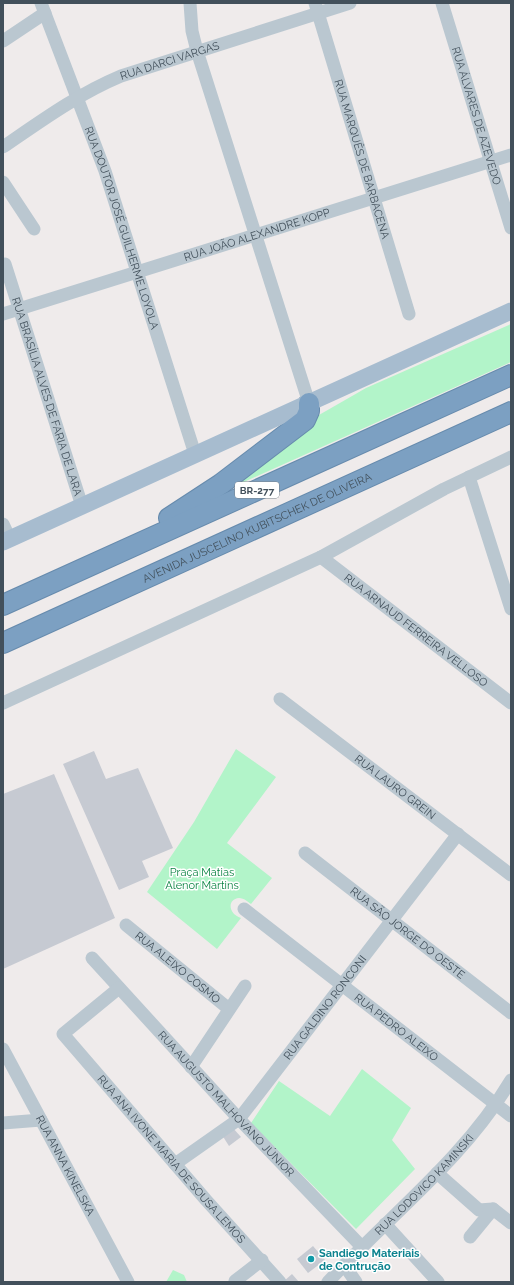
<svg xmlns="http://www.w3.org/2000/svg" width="514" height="1285" viewBox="0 0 514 1285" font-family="Raleway,sans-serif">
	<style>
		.green { fill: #b2f4c9 }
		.building { fill: #c6cad2 }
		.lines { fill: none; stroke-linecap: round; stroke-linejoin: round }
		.highway-casing { stroke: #678bad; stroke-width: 22 }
		.minor { stroke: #bac7d0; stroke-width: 13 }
		.major { stroke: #a7bccf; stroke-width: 17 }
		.highway { stroke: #7ca0c2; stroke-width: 20 }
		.culture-dot { fill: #0f9aa8; stroke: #fff; stroke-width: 1.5 }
		.labels { text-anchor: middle; stroke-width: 3; stroke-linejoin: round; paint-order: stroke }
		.shield { fill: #fff; stroke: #7b848c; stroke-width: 1 }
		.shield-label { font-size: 10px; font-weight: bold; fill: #42505b }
		.street-label { font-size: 11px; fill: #42505b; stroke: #fff }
		.park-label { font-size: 11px; fill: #0b8343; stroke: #fff }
		.culture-label { font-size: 11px; font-weight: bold; fill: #0d838f; stroke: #fff; text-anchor: start }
	</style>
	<rect width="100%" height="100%" fill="#efebeb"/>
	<g class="green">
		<path d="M 511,324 L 511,362 L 226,490 L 312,419 L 366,388 Z"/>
		<path d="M 236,749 L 276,777 L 227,843 L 272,878 L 251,904 C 248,902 244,898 239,898 C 227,899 228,914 241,918 L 217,949 L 147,892 L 194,822 Z"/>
		<path d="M 362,1069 L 411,1108 L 392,1140 L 415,1169 L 356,1229 L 251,1123 L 279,1081 L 330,1116 Z"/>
		<path d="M 173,1270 L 184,1275 L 187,1282 L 166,1282 Z"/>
	</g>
	<g class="building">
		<path d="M 94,751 L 106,779 L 138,768 L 173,848 L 142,861 L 149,877 L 119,890 L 63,764 Z"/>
		<path d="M 54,774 L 115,918 L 3,969 L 3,794 Z"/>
		<path d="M 232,1127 L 241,1137 L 229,1146 L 222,1135 Z"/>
		<path d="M 313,1246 L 325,1260 L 308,1273 L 297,1259 Z"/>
		<path d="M 292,1274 L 299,1282 L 283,1282 Z"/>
	</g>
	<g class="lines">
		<g class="highway-casing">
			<g id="highway">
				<path d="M 169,518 L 221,484 L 305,420 L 309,411 L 309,403"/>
				<path d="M 3,605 L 511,375"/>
				<path id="s17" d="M 3,643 L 511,412"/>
			</g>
		</g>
		<g class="minor">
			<path id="s1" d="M 41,3 L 105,171 L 195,454"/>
			<path d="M 190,3 L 192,31 L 197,51 L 309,403"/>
			<path id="s2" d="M 315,3 L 409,314"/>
			<path id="s3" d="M 442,3 L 511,228"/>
			<path d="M 3,41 L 45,13"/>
			<path id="s4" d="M 3,147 C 41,121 78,94 121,76 L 350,3"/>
			<path d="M 3,182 L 34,229"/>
			<path id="s5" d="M 5,264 L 82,506"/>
			<path id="s6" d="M 3,314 L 511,155"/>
			<path d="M 469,477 L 511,609"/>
			<path d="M 3,524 L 10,539"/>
			<path id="s7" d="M 321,557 L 511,703"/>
			<path id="s8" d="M 280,699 L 511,875"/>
			<path d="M 3,703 L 321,557 L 444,489 L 511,457"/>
			<path id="s9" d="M 305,853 L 511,1013"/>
			<path id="s10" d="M 244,909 L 511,1116"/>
			<path id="s11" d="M 126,925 L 229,1009"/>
			<path id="s12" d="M 92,958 L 239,1119 L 362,1247"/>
			<path id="s13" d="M 119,988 L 63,1034 L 206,1200 L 280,1282"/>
			<path id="s14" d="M 3,1049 L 128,1282"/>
			<path d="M 191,1067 L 245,986"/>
			<path d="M 3,1123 L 41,1120"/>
			<path id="s15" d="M 175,1164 L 239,1119 L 458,834"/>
			<path d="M 437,1173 L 479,1210 L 493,1209 L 511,1223"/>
			<path d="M 385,1224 L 438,1282"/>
			<path d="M 470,1237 L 493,1209"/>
			<path d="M 344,1265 L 356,1282"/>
			<path d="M 235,1281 L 262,1260"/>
			<path id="s16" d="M 328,1282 C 390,1215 464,1159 511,1080"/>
		</g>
		<path class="major" d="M 3,542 L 511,311"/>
		<use href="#highway" class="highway"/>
	</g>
	<circle class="culture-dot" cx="311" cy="1259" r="4"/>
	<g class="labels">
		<rect class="shield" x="235" y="482" width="44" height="16" rx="3"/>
		<g class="shield-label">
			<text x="257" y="494">BR-277</text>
		</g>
		<g class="street-label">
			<text dy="4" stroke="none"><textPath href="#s4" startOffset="189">RUA DARCI VARGAS</textPath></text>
			<text dy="4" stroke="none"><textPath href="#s3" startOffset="118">RUA ÁLVARES DE AZEVEDO</textPath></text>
			<text dy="4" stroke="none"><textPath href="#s2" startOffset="163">RUA MARQUÊS DE BARBACENA</textPath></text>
			<text dy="4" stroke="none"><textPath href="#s1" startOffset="239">RUA DOUTOR JOSÉ GUILHERME LOYOLA</textPath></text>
			<text dy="4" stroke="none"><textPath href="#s6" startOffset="266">RUA JOÃO ALEXANDRE KOPP</textPath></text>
			<text dy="4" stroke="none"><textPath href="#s5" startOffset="139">RUA BRASÍLIA ALVES DE FARIA DE LARA</textPath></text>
			<text dy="4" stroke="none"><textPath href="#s17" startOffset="279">AVENIDA JUSCELINO KUBITSCHEK DE OLIVEIRA</textPath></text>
			<text dy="4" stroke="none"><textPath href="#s7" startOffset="120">RUA ARNAUD FERREIRA VELLOSO</textPath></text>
			<text dy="4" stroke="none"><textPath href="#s8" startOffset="145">RUA LAURO GREIN</textPath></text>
			<text dy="4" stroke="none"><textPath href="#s9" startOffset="130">RUA SÃO JORGE DO OESTE</textPath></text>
			<text dy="4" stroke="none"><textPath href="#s11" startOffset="67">RUA ALEIXO COSMO</textPath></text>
			<text dy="4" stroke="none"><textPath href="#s15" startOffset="219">RUA GALDINO RONCONI</textPath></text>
			<text dy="4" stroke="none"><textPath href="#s10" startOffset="193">RUA PEDRO ALEIXO</textPath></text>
			<text dy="4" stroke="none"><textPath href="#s12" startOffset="198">RUA AUGUSTO MALHOVANO JÚNIOR</textPath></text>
			<text dy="4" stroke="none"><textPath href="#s13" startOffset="238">RUA ANA IVONE MARIA DE SOUSA LEMOS</textPath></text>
			<text dy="4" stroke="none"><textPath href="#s14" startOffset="132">RUA ANNA KINELSKA</textPath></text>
			<text dy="4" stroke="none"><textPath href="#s16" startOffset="137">RUA LODOVICO KAMINSKI</textPath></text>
		</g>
		<g class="park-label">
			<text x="202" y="876">Praça Matias<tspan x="202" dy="13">Alenor Martins</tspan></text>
		</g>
		<g class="culture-label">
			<text x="319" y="1257">Sandiego Materiais<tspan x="319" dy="13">de Contrução</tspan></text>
		</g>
	</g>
	<rect width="514" height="1285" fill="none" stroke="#42505b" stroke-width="8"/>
</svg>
